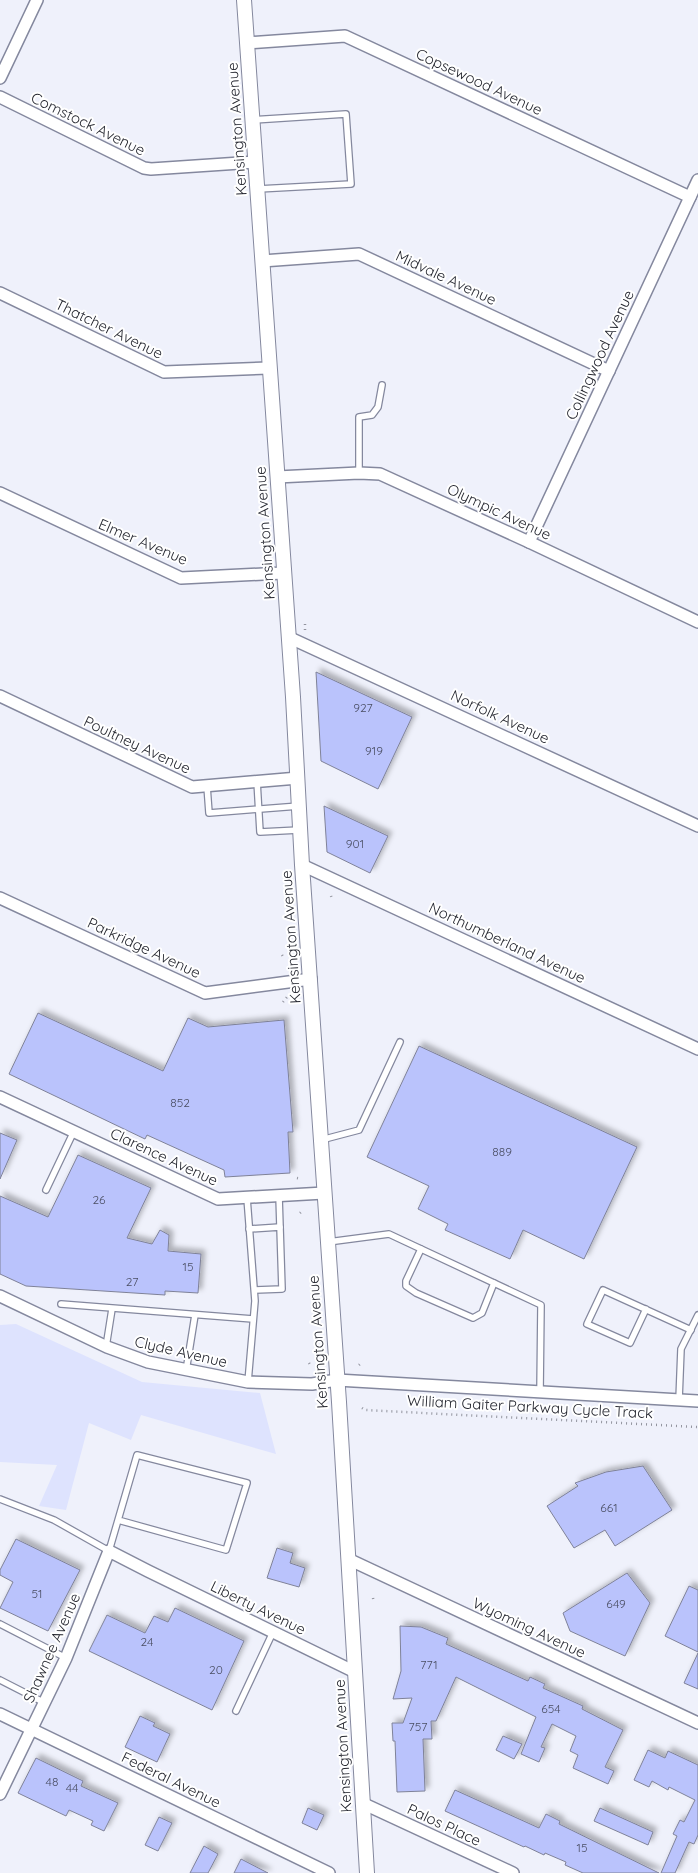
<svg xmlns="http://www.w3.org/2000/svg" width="698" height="1873" viewBox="0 0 698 1873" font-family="Quicksand,sans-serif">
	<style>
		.green { fill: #dee3fe }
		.building { fill: #bac3fc; stroke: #7f8298; filter: url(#shadow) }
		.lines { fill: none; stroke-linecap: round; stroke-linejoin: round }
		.service-casing { stroke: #84889e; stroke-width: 8 }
		.minor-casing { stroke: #84889e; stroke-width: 14 }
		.tertiary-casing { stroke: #84889e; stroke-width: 16 }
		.path { stroke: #92949e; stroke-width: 2.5; stroke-dasharray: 1 4; stroke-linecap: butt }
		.service { stroke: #fff; stroke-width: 5.5 }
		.minor { stroke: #fff; stroke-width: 11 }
		.tertiary { stroke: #fff; stroke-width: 14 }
		.labels { text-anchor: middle; stroke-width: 4; stroke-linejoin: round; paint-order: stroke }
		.number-label { font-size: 12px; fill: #4a4e63 }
		.street-label { font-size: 15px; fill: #252730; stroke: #fff }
	</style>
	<defs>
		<filter id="shadow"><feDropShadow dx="4" dy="-4" stdDeviation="2.5" flood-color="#0004"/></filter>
	</defs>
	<rect width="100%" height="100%" fill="#eff1fb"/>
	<path class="green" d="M 16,1324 L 142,1382 L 260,1393 L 276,1454 L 141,1415 L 131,1440 L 89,1423 L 66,1510 L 39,1506 L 57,1465 L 0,1462 L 0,1325 Z"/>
	<g class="building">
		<path d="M 316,672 L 412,717 L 378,789 L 321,761 Z"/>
		<path d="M 324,806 L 388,836 L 370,873 L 327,852 Z"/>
		<path d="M 38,1013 L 163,1071 L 188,1018 L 208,1027 L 284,1020 L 293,1132 L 288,1132 L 290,1173 L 225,1177 L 224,1170 L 147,1135 L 145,1139 L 9,1074 Z"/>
		<path d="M 419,1046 L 637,1147 L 584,1259 L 523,1230 L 510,1259 L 445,1230 L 448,1224 L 418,1209 L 429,1186 L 367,1157 Z"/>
		<path d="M 0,1133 L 17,1140 L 0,1179 Z"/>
		<path d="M 78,1155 L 151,1188 L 127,1238 L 152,1244 L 160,1230 L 169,1235 L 168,1251 L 201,1254 L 198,1293 L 165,1291 L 165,1295 L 26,1286 L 0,1274 L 0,1196 L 48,1217 Z"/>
		<path d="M 643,1466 L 672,1510 L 615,1546 L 605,1530 L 574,1548 L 547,1506 L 578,1486 L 575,1483 L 606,1472 Z"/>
		<path d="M 16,1539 L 80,1570 L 48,1631 L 0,1608 L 13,1582 L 0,1575 L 0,1570 Z"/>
		<path d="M 277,1548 L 293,1553 L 290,1563 L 305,1568 L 299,1587 L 267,1578 Z"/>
		<path d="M 627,1573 L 650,1603 L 625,1656 L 570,1631 L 563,1613 Z"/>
		<path d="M 689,1586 L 698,1590 L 698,1652 L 665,1636 Z"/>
		<path d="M 175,1608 L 244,1641 L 212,1710 L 89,1651 L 107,1615 L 145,1633 L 154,1616 L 168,1622 Z"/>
		<path d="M 400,1626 L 421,1627 L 448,1638 L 446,1644 L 528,1681 L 530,1677 L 545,1684 L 543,1688 L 583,1706 L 582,1709 L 623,1730 L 605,1767 L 614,1771 L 608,1784 L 573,1768 L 578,1755 L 570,1751 L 576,1736 L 552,1724 L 541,1747 L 545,1748 L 539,1762 L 521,1754 L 536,1717 L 456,1677 L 436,1721 L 431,1721 L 432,1739 L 423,1739 L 425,1791 L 397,1792 L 395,1741 L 393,1741 L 392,1723 L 403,1723 L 412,1698 L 393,1699 L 401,1671 Z"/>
		<path d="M 698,1653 L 698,1689 L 684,1683 Z"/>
		<path d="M 140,1716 L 155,1723 L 153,1726 L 170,1734 L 157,1762 L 125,1747 Z"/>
		<path d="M 503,1736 L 522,1744 L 514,1759 L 496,1750 Z"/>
		<path d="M 648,1750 L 665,1758 L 668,1751 L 698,1765 L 698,1835 L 694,1844 L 689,1842 L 675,1873 L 661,1873 L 677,1836 L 673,1834 L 680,1820 L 684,1822 L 695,1800 L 669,1787 L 668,1790 L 652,1781 L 649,1787 L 634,1780 Z"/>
		<path d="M 36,1758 L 83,1781 L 81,1786 L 118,1803 L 104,1831 L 91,1825 L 93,1821 L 69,1810 L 66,1816 L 18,1793 Z"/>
		<path d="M 455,1790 L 539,1828 L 546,1814 L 560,1821 L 559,1824 L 659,1873 L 583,1873 L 565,1865 L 566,1862 L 545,1853 L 544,1855 L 525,1846 L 524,1847 L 445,1811 Z"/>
		<path d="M 308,1808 L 324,1815 L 317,1830 L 302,1823 Z"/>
		<path d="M 600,1808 L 653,1832 L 648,1845 L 594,1821 Z"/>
		<path d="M 159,1817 L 172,1823 L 158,1851 L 145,1845 Z"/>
		<path d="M 204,1846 L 218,1854 L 208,1873 L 190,1873 Z"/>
		<path d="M 241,1859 L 268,1873 L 234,1873 Z"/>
	</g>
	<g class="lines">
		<g class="service-casing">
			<g id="service">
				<path d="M 252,120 L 346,114 L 351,184 L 258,189"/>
				<path d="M 359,473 L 359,417 L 372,415 L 378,407 L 382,385"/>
				<path d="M 257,781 L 260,832 L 299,830"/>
				<path d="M 207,786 L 209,813 L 299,806"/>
				<path d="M 321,1140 L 359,1130 L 400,1042"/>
				<path d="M 46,1190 L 74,1131"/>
				<path d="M 279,1196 L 280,1227"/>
				<path d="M 247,1198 L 255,1301 L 248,1382"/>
				<path d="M 249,1229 L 280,1227 L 282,1289 L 255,1290"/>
				<path d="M 328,1242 L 389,1234 L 541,1305 L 540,1392"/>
				<path d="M 421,1249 L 406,1281 L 406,1286 L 416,1293 L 473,1318 L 482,1313 L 494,1283"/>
				<path d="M 61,1304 L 253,1319"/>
				<path d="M 646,1309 L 630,1343 L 587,1324 L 603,1290 L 691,1330"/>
				<path d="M 106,1347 L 112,1309"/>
				<path d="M 186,1371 L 195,1315"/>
				<path d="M 679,1400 L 681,1349 L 698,1315"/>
				<path d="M 0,1499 L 54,1520 L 109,1551 L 137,1455 L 247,1483 L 226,1550 L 118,1520"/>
				<path d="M 0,1624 L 66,1658"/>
				<path d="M 0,1680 L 45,1703"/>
				<path d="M 236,1711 L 273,1632"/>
			</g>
		</g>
		<g class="minor-casing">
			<g id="minor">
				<path d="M 247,43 L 345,36 L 690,197"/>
				<path d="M 0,78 L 37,0"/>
				<path d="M 0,97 L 144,168 L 151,169 L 255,162"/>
				<path d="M 262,261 L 359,254 L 609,371"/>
				<path d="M 0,293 L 164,372 L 268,368"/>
				<path d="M 277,477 L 359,473 L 380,474 L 529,542 L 698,622"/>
				<path d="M 0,493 L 181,578 L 283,573"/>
				<path d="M 529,542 L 698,180"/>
				<path d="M 288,637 L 698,826"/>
				<path d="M 0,696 L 192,787 L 298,778"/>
				<path d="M 302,865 L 698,1049"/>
				<path d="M 0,898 L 205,993 L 311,979"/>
				<path d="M 0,1097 L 218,1199 L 324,1193"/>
				<path d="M 0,1296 L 107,1347 L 148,1362 L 248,1382 L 312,1384 L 337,1380 L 698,1401"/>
				<path d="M 348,1559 L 698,1723"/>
				<path d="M 0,1714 L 329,1873"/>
				<path d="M 0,1794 L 66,1658 L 109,1551 L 148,1571 L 355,1672"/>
				<path d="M 362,1803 L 513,1873"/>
			</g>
		</g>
		<g class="tertiary-casing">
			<path id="tertiary" d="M 244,0 L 293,697 L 302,865 L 339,1402 L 367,1873"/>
		</g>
		<g class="path">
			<path d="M 305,624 L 305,631"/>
			<path d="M 331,896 L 332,899"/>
			<path d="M 282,955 L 284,958"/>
			<path d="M 283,1002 L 287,997"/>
			<path d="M 297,1178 L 301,1179"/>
			<path d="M 300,1213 L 303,1210"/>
			<path d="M 309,1363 L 311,1366"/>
			<path d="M 359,1365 L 361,1363"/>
			<path d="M 362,1408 L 365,1410 L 698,1427"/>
			<path d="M 373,1598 L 374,1602"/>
		</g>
		<use href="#service" class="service"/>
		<use href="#minor" class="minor"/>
		<use href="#tertiary" class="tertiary"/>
	</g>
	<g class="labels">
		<g class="number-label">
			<text x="363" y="712">927</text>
			<text x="374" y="755">919</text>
			<text x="355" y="848">901</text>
			<text x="180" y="1107">852</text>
			<text x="502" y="1156">889</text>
			<text x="99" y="1204">26</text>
			<text x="188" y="1271">15</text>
			<text x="132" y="1286">27</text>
			<text x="609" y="1512">661</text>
			<text x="37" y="1598">51</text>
			<text x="616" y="1608">649</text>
			<text x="147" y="1646">24</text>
			<text x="429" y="1669">771</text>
			<text x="216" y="1674">20</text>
			<text x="551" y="1713">654</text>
			<text x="418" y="1731">757</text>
			<text x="52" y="1786">48</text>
			<text x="72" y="1792">44</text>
			<text x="582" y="1852">15</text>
		</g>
		<g class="street-label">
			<text transform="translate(479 82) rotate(25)" y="5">Copsewood Avenue</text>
			<text transform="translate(88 124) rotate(26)" y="5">Comstock Avenue</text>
			<text transform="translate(237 129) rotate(-94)" y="5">Kensington Avenue</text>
			<text transform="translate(446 278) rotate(25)" y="5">Midvale Avenue</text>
			<text transform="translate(109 329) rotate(26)" y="5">Thatcher Avenue</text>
			<text transform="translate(600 355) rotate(-65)" y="5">Collingwood Avenue</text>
			<text transform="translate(499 512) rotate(25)" y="5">Olympic Avenue</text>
			<text transform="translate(265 533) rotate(-94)" y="5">Kensington Avenue</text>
			<text transform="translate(143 542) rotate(23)" y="5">Elmer Avenue</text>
			<text transform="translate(500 717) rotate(25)" y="5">Norfolk Avenue</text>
			<text transform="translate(137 745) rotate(25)" y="5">Poultney Avenue</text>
			<text transform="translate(291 937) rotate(-94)" y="5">Kensington Avenue</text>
			<text transform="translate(507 943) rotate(25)" y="5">Northumberland Avenue</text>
			<text transform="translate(144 948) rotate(25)" y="5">Parkridge Avenue</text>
			<text transform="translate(164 1157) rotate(25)" y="5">Clarence Avenue</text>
			<text transform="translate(318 1342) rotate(-94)" y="5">Kensington Avenue</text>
			<text transform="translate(181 1352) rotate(13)" y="5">Clyde Avenue</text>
			<text transform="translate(530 1407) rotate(3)" y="5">William Gaiter Parkway Cycle Track</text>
			<text transform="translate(258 1608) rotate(26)" y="5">Liberty Avenue</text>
			<text transform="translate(529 1628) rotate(25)" y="5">Wyoming Avenue</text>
			<text transform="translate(52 1648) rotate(-66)" y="5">Shawnee Avenue</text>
			<text transform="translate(343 1746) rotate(-93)" y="5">Kensington Avenue</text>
			<text transform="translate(171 1780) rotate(26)" y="5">Federal Avenue</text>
			<text transform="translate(444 1825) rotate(25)" y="5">Palos Place</text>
		</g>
	</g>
</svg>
